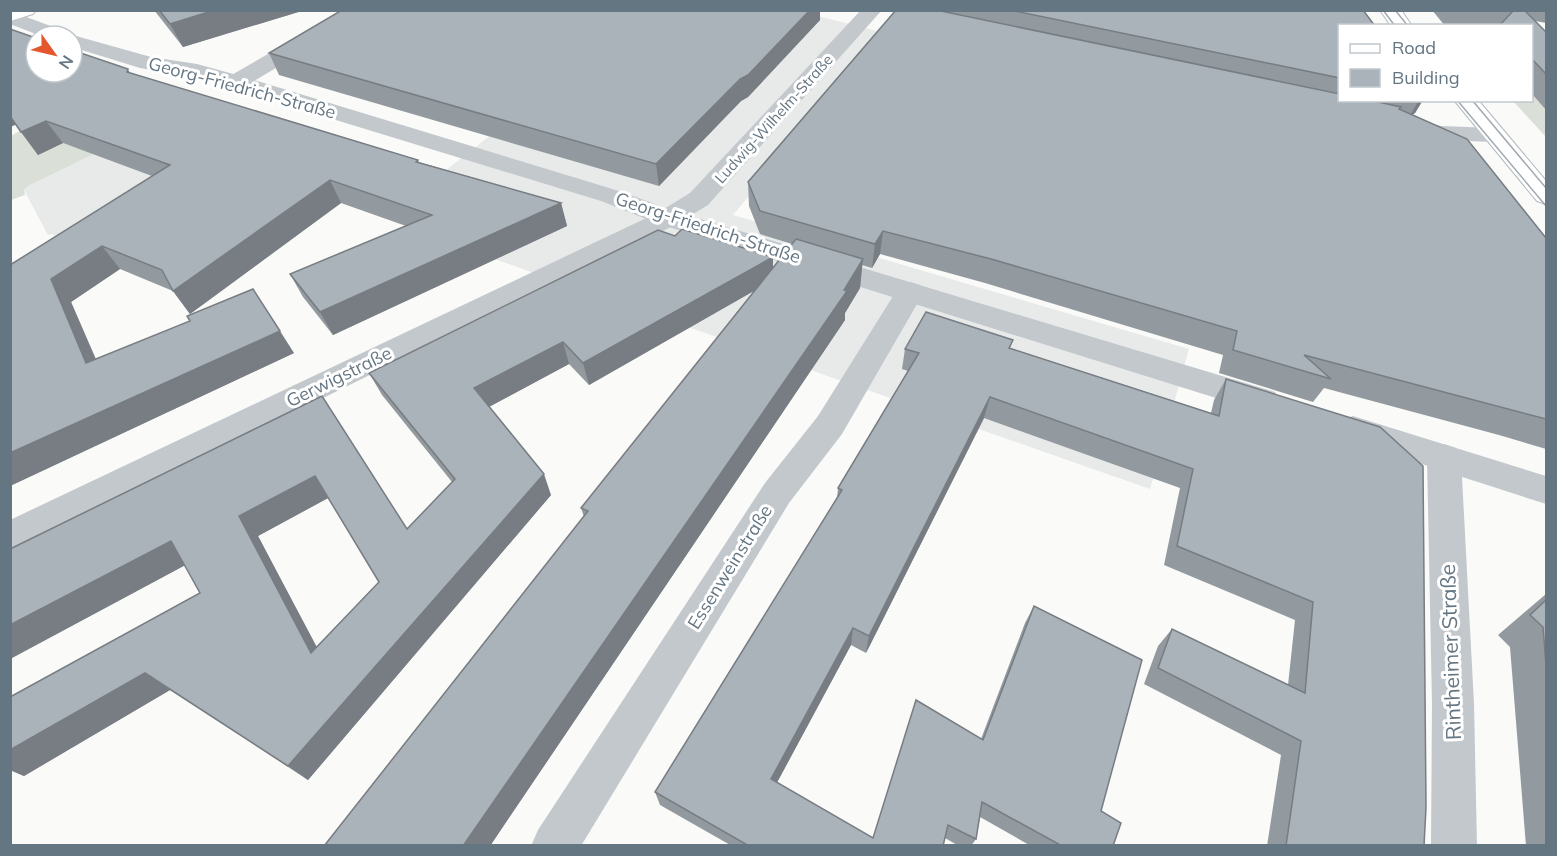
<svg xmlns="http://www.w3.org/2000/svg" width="1557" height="856" viewBox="0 0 1557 856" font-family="Mulish,sans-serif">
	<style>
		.built { fill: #e8e9e9 }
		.green { fill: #dadfd7 }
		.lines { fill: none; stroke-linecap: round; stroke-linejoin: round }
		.secondary-casing { stroke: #b3babf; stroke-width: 2 }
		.minor { fill: #c3c8cc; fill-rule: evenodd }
		.tertiary { fill: #c3c8cc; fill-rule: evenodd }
		.secondary { fill: #fff; fill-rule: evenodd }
		.tram { stroke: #a2aab0; stroke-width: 1.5 }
		.wall { fill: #929a9f; fill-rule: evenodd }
		.shaded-wall { fill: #777d82 }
		.building { fill: #aab3b9; stroke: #777d82; stroke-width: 1.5; fill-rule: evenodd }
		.labels { text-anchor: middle; stroke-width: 6; stroke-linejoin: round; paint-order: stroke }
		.far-street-label { font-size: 15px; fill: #657683; stroke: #fff }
		.street-label { font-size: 18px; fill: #657683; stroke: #fff }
		.near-street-label { font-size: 21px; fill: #657683; stroke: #fff }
	</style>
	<rect width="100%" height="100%" fill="#fafaf8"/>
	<g class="built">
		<path d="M 798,11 L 885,33 L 733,215 L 1189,349 L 1150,489 L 440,240 L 387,216 L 509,121 Z"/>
		<path d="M 94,154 L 193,161 L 61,238 L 52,234 L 48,235 L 24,190 L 28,186 Z"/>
	</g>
	<g class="green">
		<path d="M 1532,94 L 1546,110 L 1546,137 L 1513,101 L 1532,100 Z"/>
		<path d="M 23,129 L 94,154 L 28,186 L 24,190 L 25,195 L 11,200 L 11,136 Z"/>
	</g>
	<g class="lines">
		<g class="secondary-casing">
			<g id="secondary">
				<path d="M 10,10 L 36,10 L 33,14 L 10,21 Z"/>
				<path d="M 1380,10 L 1401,10 L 1412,26 L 1391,26 Z"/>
				<path d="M 1454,100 L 1478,100 L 1546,181 L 1546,204 L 1537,201 Z"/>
			</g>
		</g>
		<g class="minor">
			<path d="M 345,10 L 370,10 L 367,14 L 244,87 L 236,89 L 228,87 L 225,82 L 228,77 Z"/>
			<path d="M 861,10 L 882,10 L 708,205 L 677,224 L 10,552 L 10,520 L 659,212 L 690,193 Z"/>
			<path d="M 1410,120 L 1441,126 L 1494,128 L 1502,130 L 1506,135 L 1502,140 L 1494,142 L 1441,140 L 1402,132 L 1398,127 L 1402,122 Z"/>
			<path d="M 910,282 L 920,285 L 924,292 L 842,434 L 789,503 L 581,846 L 531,846 L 538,830 L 765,483 L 818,416 L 900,285 Z"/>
			<path d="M 1444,444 L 1456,448 L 1461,458 L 1474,704 L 1477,846 L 1431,846 L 1432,704 L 1427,458 L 1432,448 Z"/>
		</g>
		<g class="tertiary">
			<path d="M 10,11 L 67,32 L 69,34 L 151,57 L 197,64 L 244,77 L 619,191 L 677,212 L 1275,392 L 1280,401 L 1275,410 L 1264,413 L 659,224 L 601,201 L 228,87 L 195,77 L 140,68 L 72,47 L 72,36 L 41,36 L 10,24 Z"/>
			<path d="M 1353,416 L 1546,476 L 1546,504 L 1341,438 L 1336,429 L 1341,420 Z"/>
		</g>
		<use href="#secondary" class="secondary"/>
		<g class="tram">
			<path d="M 1383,10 L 1395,26"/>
			<path d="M 1395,10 L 1408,26"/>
			<path d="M 1457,100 L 1546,206"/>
			<path d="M 1472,100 L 1546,188"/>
		</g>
	</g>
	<g class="wall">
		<path d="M 154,10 L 305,10 L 183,47 Z"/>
		<path d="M 896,10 L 1363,10 L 1340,26 L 1340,100 L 1423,100 L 1415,113 L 1412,115 L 1546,238 L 1546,449 L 1499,435 L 1324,388 L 1313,402 L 1219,373 L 1223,355 L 985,283 L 880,254 L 872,268 L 862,265 L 860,288 L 845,313 L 845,320 L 490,846 L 324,846 L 584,517 L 581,508 L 755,290 L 589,385 L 569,364 L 489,407 L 551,495 L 308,780 L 170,690 L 24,776 L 10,770 L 10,697 L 200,593 L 185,565 L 10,659 L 10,549 L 322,396 L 407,529 L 452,482 L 382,395 L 369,373 L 675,236 L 773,268 L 792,244 L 760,234 L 749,206 L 748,182 ZM 328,498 L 379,582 L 316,647 L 258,536 Z"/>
		<path d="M 1432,10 L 1546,10 L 1546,23 L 1535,21 L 1546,32 L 1546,110 L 1532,94 L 1532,26 L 1445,26 Z"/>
		<path d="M 820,20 L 748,97 L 741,101 L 659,186 L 279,75 L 269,53 Z"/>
		<path d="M 10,29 L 128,69 L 130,73 L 418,160 L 419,162 L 561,203 L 567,226 L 333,335 L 303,297 L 290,274 L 406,226 L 341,203 L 190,314 L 173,291 L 120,269 L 71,302 L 96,359 L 294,353 L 10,486 L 10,265 L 152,176 L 63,143 L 38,155 L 16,125 Z"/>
		<path d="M 1013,340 L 1010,348 L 1211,413 L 1214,400 L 1226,379 L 1424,846 L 1267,846 L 1281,755 L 1144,684 L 1158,646 L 1172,629 L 1288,685 L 1295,620 L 1164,565 L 1180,488 L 984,418 L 866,653 L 851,645 L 777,782 L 872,838 L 981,739 L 1025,623 L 1034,606 L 1113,846 L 1031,846 L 980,817 L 976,839 L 971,846 L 959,846 L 945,838 L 943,846 L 732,846 L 660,805 L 655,792 L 837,498 L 838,488 L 908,371 L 902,369 L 905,349 Z"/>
		<path d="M 1546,594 L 1546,846 L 1526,846 L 1510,647 L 1498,635 Z"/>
	</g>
	<g class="shaded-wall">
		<path d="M 215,10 L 305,10 L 183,47 L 170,24 Z"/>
		<path d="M 810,10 L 820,10 L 820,20 L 748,97 L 741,101 L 659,186 L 656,164 Z"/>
		<path d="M 1419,100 L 1423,100 L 1415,113 L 1409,117 Z"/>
		<path d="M 10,114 L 18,124 L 10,127 Z"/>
		<path d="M 46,121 L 63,143 L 38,155 L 21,132 Z"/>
		<path d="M 330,180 L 341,203 L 190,314 L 173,291 Z"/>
		<path d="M 561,203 L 567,226 L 333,335 L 320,312 Z"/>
		<path d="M 883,231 L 880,254 L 872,268 L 875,244 Z"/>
		<path d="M 102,246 L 120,269 L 71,302 L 107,386 L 86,363 L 51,279 Z"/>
		<path d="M 773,257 L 773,280 L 589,385 L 583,363 Z"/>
		<path d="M 863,259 L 860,288 L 845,313 L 845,320 L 490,846 L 463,846 Z"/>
		<path d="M 280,331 L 294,353 L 10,486 L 10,453 Z"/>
		<path d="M 563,342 L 569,364 L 483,410 L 474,388 Z"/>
		<path d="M 990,397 L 984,418 L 866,653 L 869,636 Z"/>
		<path d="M 544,474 L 551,495 L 308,780 L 288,766 Z"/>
		<path d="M 315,476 L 330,497 L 258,536 L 329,670 L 311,653 L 239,516 Z"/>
		<path d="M 171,541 L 193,561 L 10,659 L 10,625 Z"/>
		<path d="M 853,628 L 851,645 L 772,792 L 771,779 Z"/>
		<path d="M 145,673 L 170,690 L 24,776 L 10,770 L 10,750 Z"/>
	</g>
	<g class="building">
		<path d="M 159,10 L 215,10 L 170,24 Z"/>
		<path d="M 342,10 L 810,10 L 748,75 L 740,79 L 656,164 L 269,53 Z"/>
		<path d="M 896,10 L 936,10 L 1340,94 L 1340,100 L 1369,100 L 1401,107 L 1399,109 L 1467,139 L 1546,238 L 1546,419 L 1304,355 L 1331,379 L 1233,350 L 1237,331 L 991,259 L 883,231 L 875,244 L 760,211 L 748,182 Z"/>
		<path d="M 1010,10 L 1363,10 L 1375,26 L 1340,26 L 1340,78 Z"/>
		<path d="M 1514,10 L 1524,10 L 1546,32 L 1546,74 L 1532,59 L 1532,26 L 1499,26 Z"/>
		<path d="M 10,29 L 36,38 L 36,72 L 72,72 L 72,50 L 128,69 L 127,72 L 418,160 L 416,162 L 561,203 L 320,312 L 290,274 L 432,215 L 330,180 L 173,291 L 162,270 L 102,246 L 51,279 L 86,363 L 190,321 L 187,316 L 253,289 L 280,331 L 10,453 L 10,265 L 170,165 L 46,121 L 21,132 L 10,116 Z"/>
		<path d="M 682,229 L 773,257 L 583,363 L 563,342 L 474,388 L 544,474 L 288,766 L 145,673 L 10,750 L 10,697 L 200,593 L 171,541 L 10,625 L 10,549 L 322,396 L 407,529 L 455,479 L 369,373 L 658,230 L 675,236 ZM 315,476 L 379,582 L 311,653 L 239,516 Z"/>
		<path d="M 796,239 L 863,259 L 844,290 L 847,291 L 463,846 L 324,846 L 588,511 L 581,508 Z"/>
		<path d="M 926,312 L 1013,340 L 1009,348 L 1219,416 L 1226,379 L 1380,427 L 1423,466 L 1426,807 L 1424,846 L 1286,846 L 1301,741 L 1158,668 L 1172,629 L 1305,693 L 1313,602 L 1177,546 L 1193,469 L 990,397 L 869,636 L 853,628 L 771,779 L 873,838 L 916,700 L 983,740 L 1034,606 L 1142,660 L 1101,811 L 1121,823 L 1113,846 L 1062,846 L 982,802 L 976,839 L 948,825 L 943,846 L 749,846 L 655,792 L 842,490 L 838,488 L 919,353 L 905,349 Z"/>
		<path d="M 1546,600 L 1546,665 L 1543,627 L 1530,615 Z"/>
	</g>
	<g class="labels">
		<g class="far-street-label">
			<text transform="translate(774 119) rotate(-48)" y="5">Ludwig-Wilhelm-Straße</text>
		</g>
		<g class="street-label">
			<text transform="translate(242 88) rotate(15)" y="6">Georg-Friedrich-Straße</text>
			<text transform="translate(708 228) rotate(18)" y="6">Georg-Friedrich-Straße</text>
			<text transform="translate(339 377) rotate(-26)" y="6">Gerwigstraße</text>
			<text transform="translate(730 567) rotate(-58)" y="6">Essenweinstraße</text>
		</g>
		<g class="near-street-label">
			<text transform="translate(1451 652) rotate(-92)" y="7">Rintheimer Straße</text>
		</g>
	</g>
	<rect width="1557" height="856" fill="none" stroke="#657683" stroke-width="24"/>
	<rect x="1338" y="24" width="195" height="78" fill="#ffffff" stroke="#c1c8cd" stroke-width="1.5"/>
	<rect x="1350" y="44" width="30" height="9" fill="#ffffff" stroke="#c1c8cd" stroke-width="1.5"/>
	<text x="1392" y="54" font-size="18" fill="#657683">Road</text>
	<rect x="1350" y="69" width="30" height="18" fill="#aab3b9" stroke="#c1c8cd" stroke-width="1.5"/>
	<text x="1392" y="84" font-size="18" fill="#657683">Building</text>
	<g transform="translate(54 54) rotate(124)"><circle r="28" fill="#ffffff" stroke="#c1c8cd" stroke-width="1.5"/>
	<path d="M0-4.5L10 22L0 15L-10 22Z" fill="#e4572e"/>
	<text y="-9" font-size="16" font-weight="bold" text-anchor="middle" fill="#657683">N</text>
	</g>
</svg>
